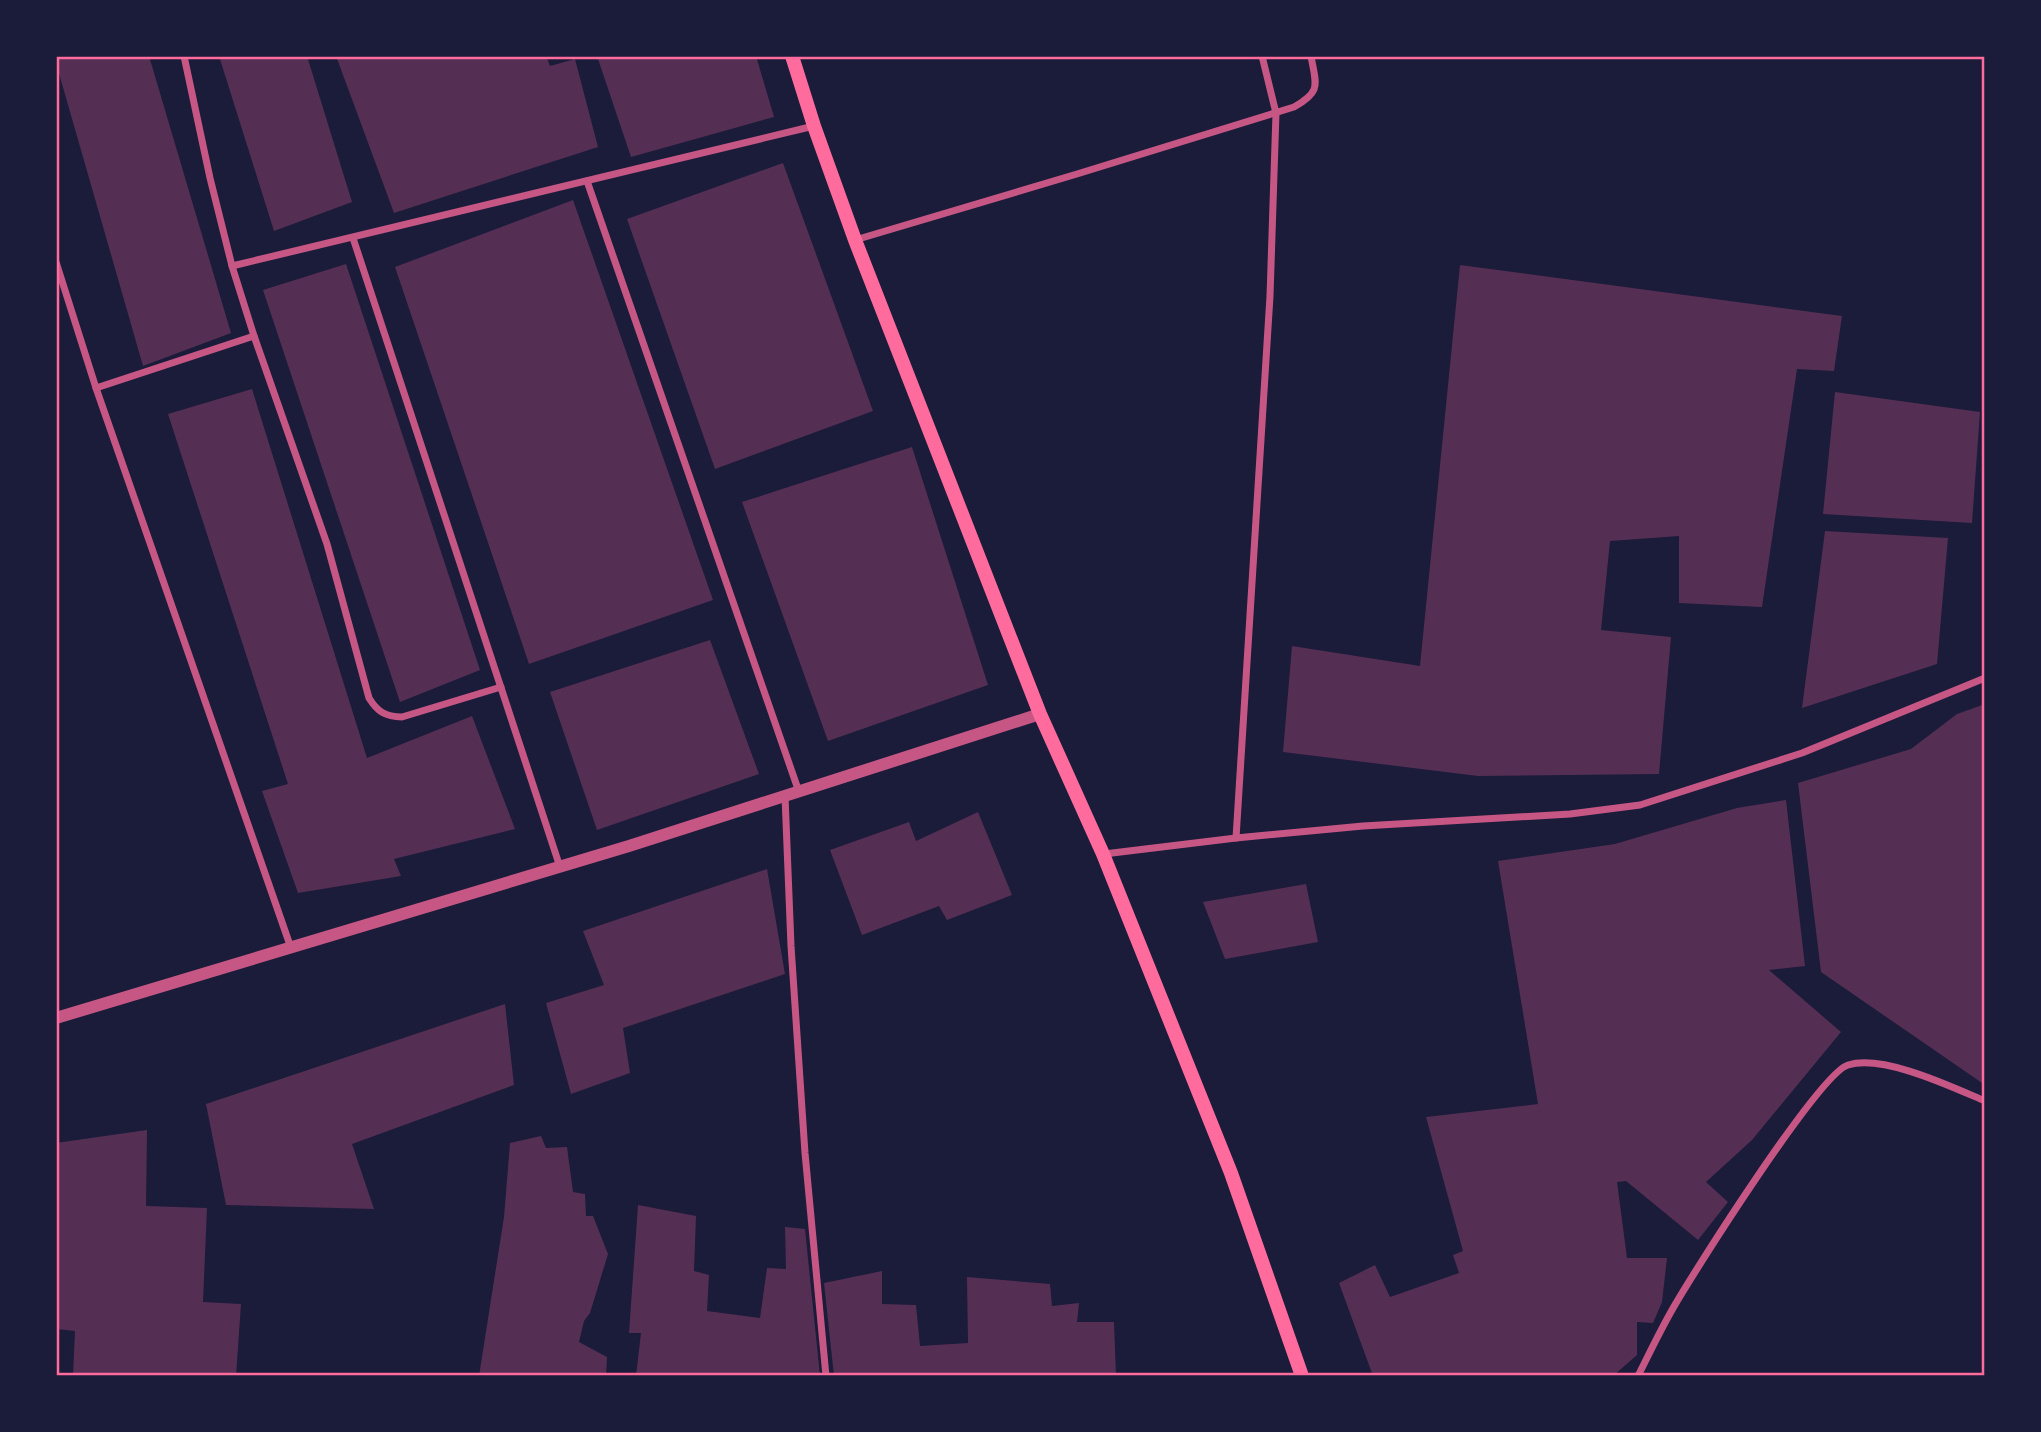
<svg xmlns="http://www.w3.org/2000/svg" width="2041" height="1432" viewBox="0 0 2041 1432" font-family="'Source Sans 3',sans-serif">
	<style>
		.building { fill: #542f53 }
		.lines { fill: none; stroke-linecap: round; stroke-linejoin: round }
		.minor { stroke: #c65784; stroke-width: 7 }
		.tertiary { stroke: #c65784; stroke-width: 12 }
		.secondary { stroke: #ff6b9d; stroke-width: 14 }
		.neatline { fill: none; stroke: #ff6b9d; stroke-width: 2.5 }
	</style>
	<rect width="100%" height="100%" fill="#1b1b3a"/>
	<g class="building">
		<path d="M 56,56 L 149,56 L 231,333 L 143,366 L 56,63 Z"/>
		<path d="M 219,56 L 307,56 L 352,202 L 274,231 Z"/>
		<path d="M 336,56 L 546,56 L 550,66 L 575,59 L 598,147 L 394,213 Z"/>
		<path d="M 597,56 L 756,56 L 774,117 L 631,157 Z"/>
		<path d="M 783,163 L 873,411 L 715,469 L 627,219 Z"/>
		<path d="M 573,200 L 713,600 L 529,664 L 395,267 Z"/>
		<path d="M 346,264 L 480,670 L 400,702 L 263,290 Z"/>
		<path d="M 1460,265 L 1842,316 L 1834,371 L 1797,369 L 1762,607 L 1679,603 L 1679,536 L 1610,541 L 1601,630 L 1671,637 L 1659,774 L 1478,776 L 1283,752 L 1292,646 L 1420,666 Z"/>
		<path d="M 252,389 L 367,758 L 472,716 L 515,829 L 394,859 L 401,876 L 298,893 L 262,791 L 288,784 L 168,414 Z"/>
		<path d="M 1835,392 L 1980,412 L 1972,523 L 1823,514 Z"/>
		<path d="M 912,447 L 988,685 L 828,741 L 742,502 Z"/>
		<path d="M 1825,531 L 1948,538 L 1937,664 L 1802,708 Z"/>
		<path d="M 710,640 L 759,774 L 597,830 L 550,692 Z"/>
		<path d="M 1985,704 L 1985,1085 L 1821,972 L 1798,783 L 1911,749 L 1957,714 Z"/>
		<path d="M 1786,800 L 1805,966 L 1769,970 L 1841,1032 L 1752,1140 L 1706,1182 L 1728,1202 L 1698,1240 L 1626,1181 L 1617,1182 L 1627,1258 L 1667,1258 L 1662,1302 L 1653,1323 L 1637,1322 L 1637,1355 L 1613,1376 L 1373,1376 L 1339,1283 L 1375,1265 L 1390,1297 L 1459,1273 L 1453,1255 L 1463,1251 L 1426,1117 L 1538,1104 L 1498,861 L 1615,844 L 1737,808 Z"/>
		<path d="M 978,812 L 1012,895 L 947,920 L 939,906 L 862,935 L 830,850 L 909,822 L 916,841 Z"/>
		<path d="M 767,869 L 785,974 L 623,1028 L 630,1073 L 571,1094 L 546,1003 L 604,985 L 583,931 Z"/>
		<path d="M 1306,884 L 1318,942 L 1225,959 L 1203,902 Z"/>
		<path d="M 505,1004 L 514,1085 L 352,1144 L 374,1209 L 226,1205 L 206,1104 Z"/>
		<path d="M 147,1130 L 146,1206 L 207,1208 L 203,1302 L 241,1304 L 236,1376 L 73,1376 L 75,1331 L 56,1329 L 56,1143 Z"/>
		<path d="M 541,1136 L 546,1148 L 567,1147 L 573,1192 L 585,1194 L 586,1216 L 593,1216 L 608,1254 L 590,1313 L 584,1321 L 579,1342 L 607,1357 L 606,1376 L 479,1376 L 504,1217 L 510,1143 Z"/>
		<path d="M 638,1205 L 696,1216 L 694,1271 L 709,1275 L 707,1311 L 760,1318 L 767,1268 L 786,1269 L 785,1227 L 805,1229 L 820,1376 L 636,1376 L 641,1333 L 629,1333 Z"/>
		<path d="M 882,1271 L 882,1304 L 916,1305 L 920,1346 L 968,1343 L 967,1277 L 1050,1284 L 1052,1306 L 1079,1303 L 1077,1322 L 1114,1322 L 1116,1376 L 834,1376 L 824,1283 Z"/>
	</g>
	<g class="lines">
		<g class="minor">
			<path d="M 184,56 L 210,178 L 232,266 L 254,336 L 327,544 L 369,698 C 377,711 385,717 402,717 L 501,687"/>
			<path d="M 587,181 L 799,792"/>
			<path d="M 353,238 L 560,867"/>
			<path d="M 855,240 L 1077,174 L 1294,107 C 1322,91 1316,85 1311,56"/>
			<path d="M 56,262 L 96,388 L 291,948"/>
			<path d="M 232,266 L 814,126"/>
			<path d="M 96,388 L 254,336"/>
			<path d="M 785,796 L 791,946 L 805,1153 L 826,1376"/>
			<path d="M 1236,838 L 1270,296 L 1276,113 L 1262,56"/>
			<path d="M 1104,854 L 1236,838 L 1363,826 L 1570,814 L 1640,805 L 1802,753 L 1985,678"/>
			<path d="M 1638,1376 C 1649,1354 1660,1331 1672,1310 C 1693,1273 1819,1074 1848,1065 C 1883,1054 1952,1087 1985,1101"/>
		</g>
		<path class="tertiary" d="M 56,1018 L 629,846 L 1040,714"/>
		<path class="secondary" d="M 792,56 L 814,126 L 855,240 L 1040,714 L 1103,854 L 1231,1173 L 1302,1376"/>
	</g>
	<rect width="2041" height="1432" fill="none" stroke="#1b1b3a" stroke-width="116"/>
	<rect x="58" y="58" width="1925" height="1316" class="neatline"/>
</svg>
